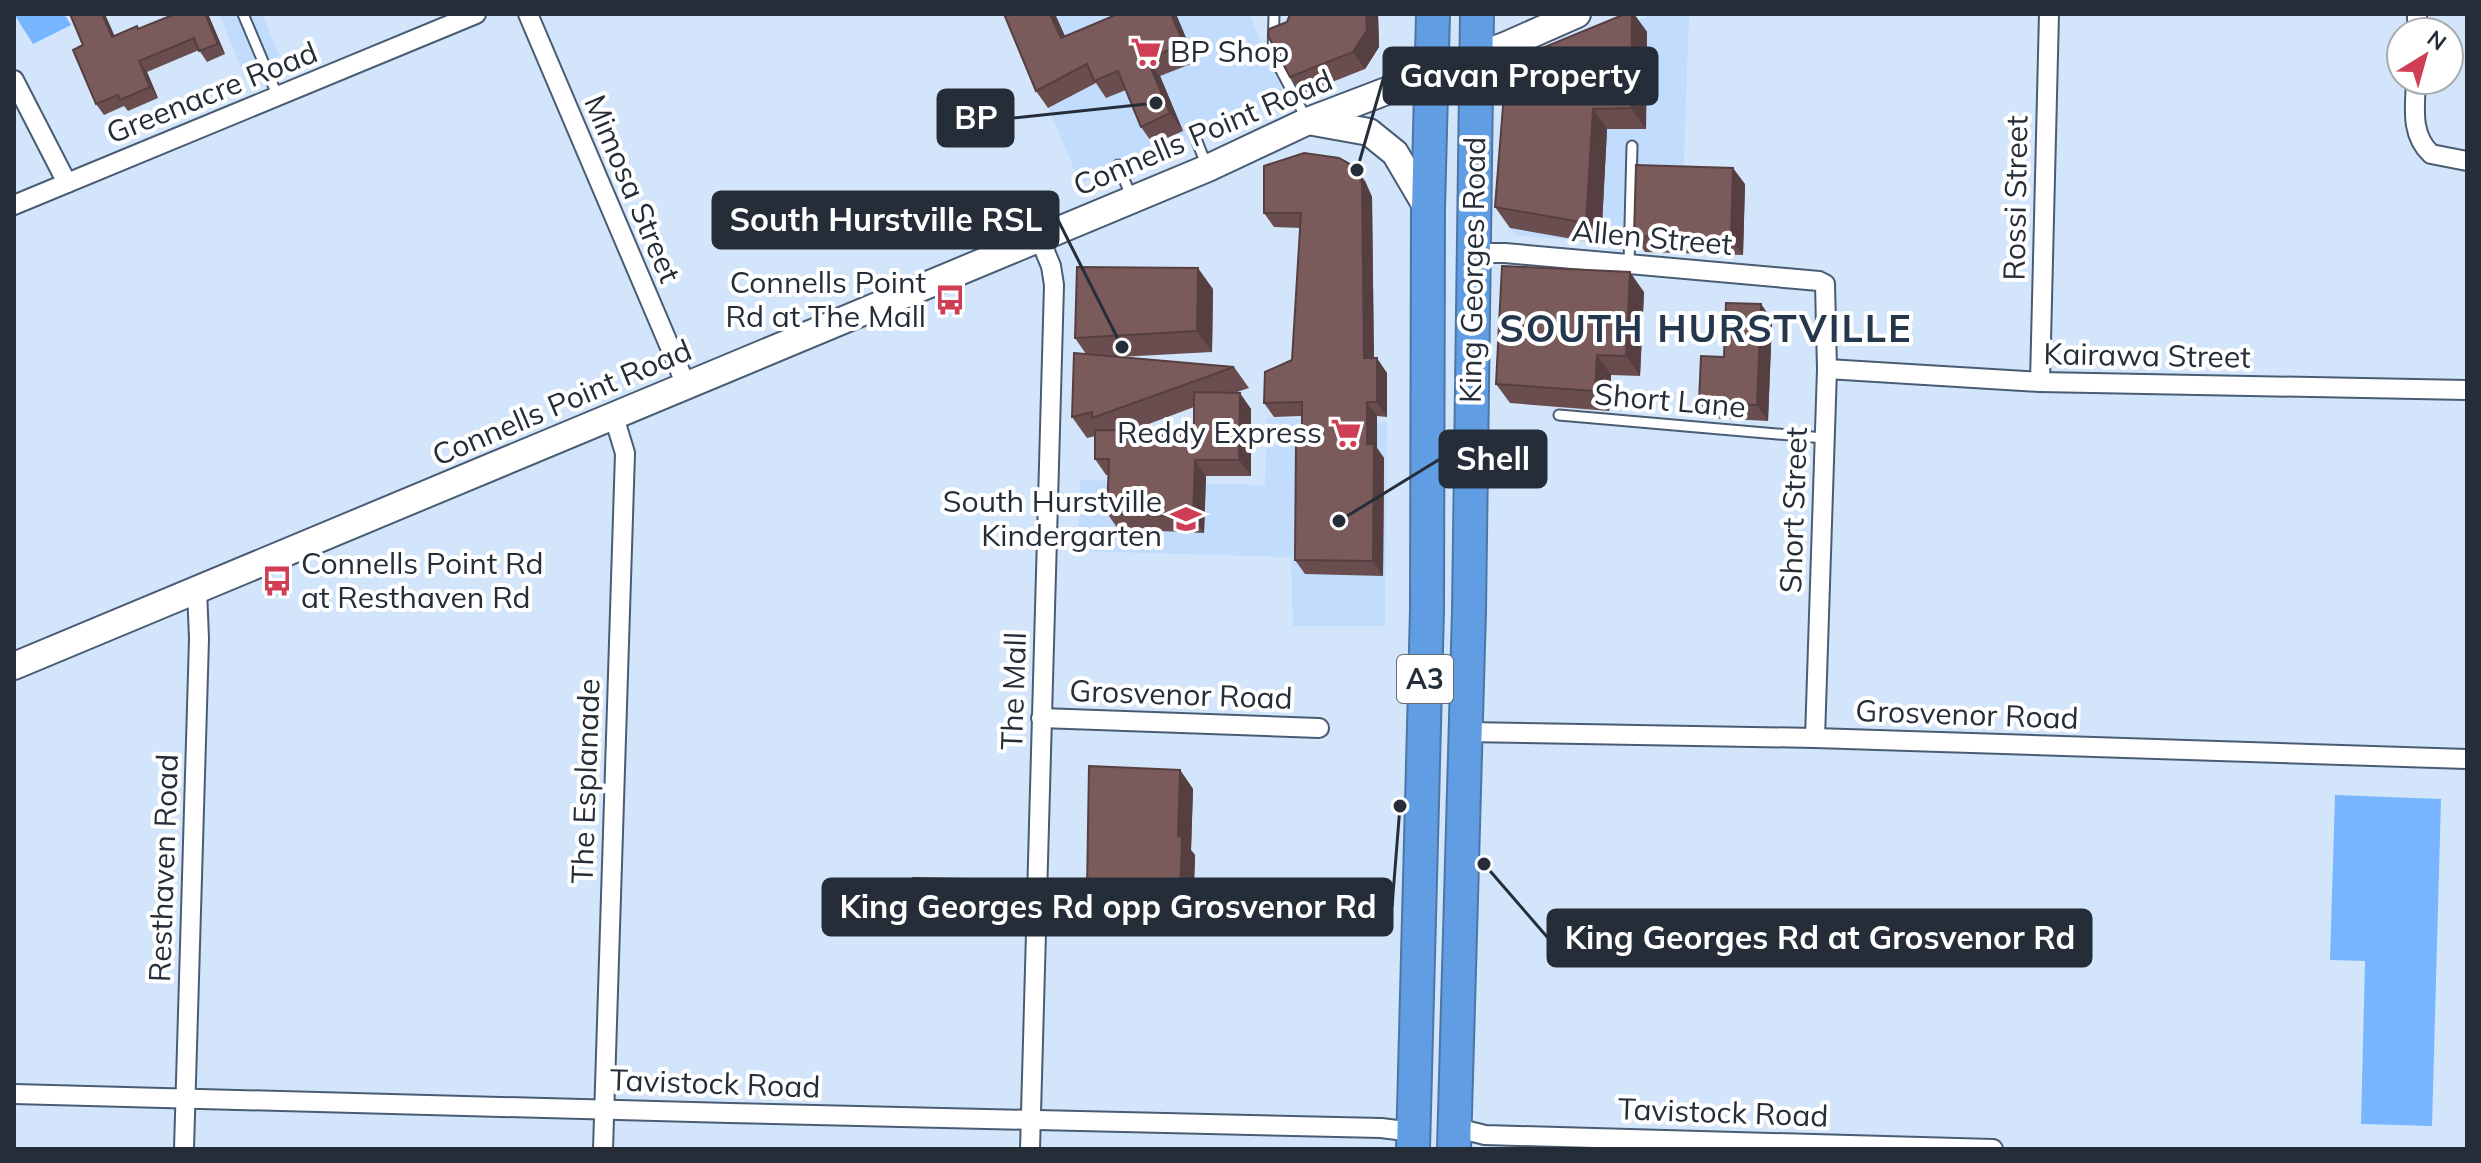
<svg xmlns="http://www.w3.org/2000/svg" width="2481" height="1163" viewBox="0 0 2481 1163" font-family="Mulish,sans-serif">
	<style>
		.built { fill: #c2dcfd }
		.green { fill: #77b5ff }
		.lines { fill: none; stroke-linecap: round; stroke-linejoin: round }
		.lane-casing { stroke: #495c73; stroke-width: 13 }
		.street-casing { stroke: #495c73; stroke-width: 22 }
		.secondary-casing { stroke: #495c73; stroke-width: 30 }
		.highway-casing { stroke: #4c76a6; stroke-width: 36 }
		.lane { stroke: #fff; stroke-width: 9 }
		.street { stroke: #fff; stroke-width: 18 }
		.secondary { stroke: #fff; stroke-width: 26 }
		.highway { stroke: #619de2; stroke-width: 32 }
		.wall { fill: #6a4d4f; fill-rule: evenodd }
		.shaded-wall { fill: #563f40 }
		.building { fill: #7b5a5c; stroke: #563f40; stroke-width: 2 }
		.labels { text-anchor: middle; stroke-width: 8; stroke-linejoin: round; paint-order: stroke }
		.shield { fill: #fff; stroke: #666d74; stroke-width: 2 }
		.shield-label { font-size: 28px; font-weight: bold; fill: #252e38 }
		.poi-label { font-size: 30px; fill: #252e38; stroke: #fff; text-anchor: end }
		.street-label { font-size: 30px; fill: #252e38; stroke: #fff }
		.district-label { font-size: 38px; font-weight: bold; letter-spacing: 2px; fill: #25374c; stroke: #fff }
		.leader { fill: none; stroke: #252e38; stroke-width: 3 }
		.callout-dot { fill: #252e38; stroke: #fff; stroke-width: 3 }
		.callout { fill: #252e38; stroke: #252e38; stroke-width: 3 }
		.callout-label { font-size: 32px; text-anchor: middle; font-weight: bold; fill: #fff }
	</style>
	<rect width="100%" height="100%" fill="#d3e5fa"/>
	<g class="built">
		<path d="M 219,14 L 262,14 L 280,56 L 243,72 Z"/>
		<path d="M 1020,14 L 1249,14 L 1286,98 L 1080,183 L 1013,23 Z"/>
		<path d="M 1653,14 L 1689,14 L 1681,247 L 1517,236 L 1510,228 L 1513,76 Z"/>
		<path d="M 1267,417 L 1387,422 L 1385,626 L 1293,626 L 1291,557 L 1078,551 L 1080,480 L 1265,485 Z"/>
	</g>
	<g class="green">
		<path d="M 14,14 L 64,14 L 71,25 L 33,44 Z"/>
		<path d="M 2335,795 L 2441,799 L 2432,1126 L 2361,1124 L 2365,961 L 2330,960 Z"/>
	</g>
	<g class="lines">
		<g class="lane-casing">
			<g id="lane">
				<path d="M 243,14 L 278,97"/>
				<path d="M 1274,14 L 1273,55 L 1306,118"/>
				<path d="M 1194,134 L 1206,164"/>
				<path d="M 1118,165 L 1132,198"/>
				<path d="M 1629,265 L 1632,146"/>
				<path d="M 1559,415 L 1824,438"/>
			</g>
		</g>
		<g class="street-casing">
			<g id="street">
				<path d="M 528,14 L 686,385"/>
				<path d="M 2417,32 L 2417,15"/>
				<path d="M 14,80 L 67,183"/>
				<path d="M 2416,80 C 2415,107 2410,134 2431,154 L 2467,161"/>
				<path d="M 14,205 L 476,14"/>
				<path d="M 1473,253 L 1505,253 L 1819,281 L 1825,284 L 1827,369 L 1815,738"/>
				<path d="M 1827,369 L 2040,382 L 2467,390"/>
				<path d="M 2040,382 L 2049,14"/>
				<path d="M 1041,718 L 1319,728"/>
				<path d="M 1465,732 L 1815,738 L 2467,759"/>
				<path d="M 14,1094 C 470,1105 925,1120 1381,1128 L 1413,1132"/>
				<path d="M 1453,1127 L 1485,1135 L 1993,1149"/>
				<path d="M 184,1149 L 199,639 L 197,589"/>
				<path d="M 603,1149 L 625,453 L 614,417"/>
				<path d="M 1030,1149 L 1054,285 L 1051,266 L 1039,237"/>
			</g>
		</g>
		<g class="secondary-casing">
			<g id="secondary">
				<path d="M 1308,121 L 1369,132 L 1395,153 L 1428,209"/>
				<path d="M 14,666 L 1208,168 L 1308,121 L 1507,45 L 1577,14"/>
			</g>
		</g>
		<g class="highway-casing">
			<g id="highway">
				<path d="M 1413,1149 L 1427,610 L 1428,209 L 1433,14"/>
				<path d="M 1454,1149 L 1469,611 L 1477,14"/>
			</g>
		</g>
		<use href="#lane" class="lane"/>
		<use href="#street" class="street"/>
		<use href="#secondary" class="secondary"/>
		<use href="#highway" class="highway"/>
	</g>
	<g class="wall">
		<path d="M 175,14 L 208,14 L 225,54 L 207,62 L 199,50 L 147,72 L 158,98 L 128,111 L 124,106 L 104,115 L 96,104 L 83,45 L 139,29 Z"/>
		<path d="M 1004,14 L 1055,14 L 1065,36 L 1176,14 L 1196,62 L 1160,76 L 1183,131 L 1153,144 L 1141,127 L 1126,90 L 1106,98 L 1096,83 L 1048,108 L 1036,91 Z"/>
		<path d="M 1290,14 L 1378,14 L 1379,47 L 1365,69 L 1302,94 L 1290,77 L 1287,22 Z"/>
		<path d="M 1625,14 L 1634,14 L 1647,32 L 1646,129 L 1607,129 L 1601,244 L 1510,228 L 1495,207 Z"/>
		<path d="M 1365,181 L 1372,197 L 1374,358 L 1387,373 L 1387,417 L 1377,416 L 1377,448 L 1384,458 L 1383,576 L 1305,574 L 1295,560 L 1302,443 L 1302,416 L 1274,417 L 1264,403 L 1292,360 L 1300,228 L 1274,227 L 1264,213 Z"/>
		<path d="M 1745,184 L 1743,255 L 1645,252 L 1634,236 Z"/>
		<path d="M 1213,289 L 1212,352 L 1119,357 L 1234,367 L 1249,388 L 1234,393 L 1251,409 L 1251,476 L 1206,476 L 1204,533 L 1118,529 L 1107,513 L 1109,475 L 1106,475 L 1095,459 L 1095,436 L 1087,438 L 1072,417 L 1086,354 L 1075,338 ZM 1194,407 L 1194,431 L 1130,431 Z"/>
		<path d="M 1644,292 L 1640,376 L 1611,375 L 1609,411 L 1510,403 L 1496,384 Z"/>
		<path d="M 1761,304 L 1772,320 L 1768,421 L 1710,418 L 1699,402 L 1724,357 Z"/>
		<path d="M 1180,770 L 1193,789 L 1191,850 L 1195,855 L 1193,914 L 1189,914 L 1189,926 L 1146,925 L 1139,913 L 1112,912 L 1109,909 L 1100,909 L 1087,890 Z"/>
		<path d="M 967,879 L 975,890 L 973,918 L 960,918 L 960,924 L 920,923 L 912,913 Z"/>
	</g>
	<g class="shaded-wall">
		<path d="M 102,14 L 105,14 L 120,48 L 112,37 Z"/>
		<path d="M 205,14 L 208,14 L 225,54 L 218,44 Z"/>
		<path d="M 1050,14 L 1055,14 L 1073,55 L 1061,38 Z"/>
		<path d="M 1171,14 L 1176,14 L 1196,62 L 1184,44 Z"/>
		<path d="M 1366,14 L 1378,14 L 1379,47 L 1365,69 L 1353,52 Z"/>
		<path d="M 1632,14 L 1634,14 L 1647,32 L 1646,129 L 1631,108 Z"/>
		<path d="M 1147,59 L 1160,76 L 1183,131 L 1170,113 Z"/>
		<path d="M 139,61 L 147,72 L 158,98 L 150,87 Z"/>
		<path d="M 1593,109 L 1607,129 L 1601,244 L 1586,223 Z"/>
		<path d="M 1355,167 L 1365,181 L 1372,197 L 1374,373 L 1364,358 Z"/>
		<path d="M 1733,168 L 1745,184 L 1743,255 L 1731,239 Z"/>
		<path d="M 1198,268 L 1213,289 L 1212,352 L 1197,331 Z"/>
		<path d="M 1630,272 L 1644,292 L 1640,376 L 1626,356 Z"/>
		<path d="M 1761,304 L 1772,320 L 1768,421 L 1757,405 Z"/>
		<path d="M 1597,355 L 1611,375 L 1609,411 L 1595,391 Z"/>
		<path d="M 1377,358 L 1387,373 L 1387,417 L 1377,402 Z"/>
		<path d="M 1240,393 L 1251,409 L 1251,476 L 1239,460 Z"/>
		<path d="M 1367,402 L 1377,416 L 1377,448 L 1384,458 L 1383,576 L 1373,561 L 1367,444 Z"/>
		<path d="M 1195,460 L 1206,476 L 1204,533 L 1193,517 Z"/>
		<path d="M 1180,770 L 1193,789 L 1191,850 L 1195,855 L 1193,914 L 1180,896 L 1178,836 Z"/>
		<path d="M 967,879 L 975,890 L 973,918 L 965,907 Z"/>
		<path d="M 1176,896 L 1189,914 L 1189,926 L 1175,907 Z"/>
		<path d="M 953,907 L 960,918 L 960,924 L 953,913 Z"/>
	</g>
	<g class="building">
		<path d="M 70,14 L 102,14 L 112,37 L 137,26 L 138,29 L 175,14 L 205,14 L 218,44 L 199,51 L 194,38 L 139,61 L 150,87 L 120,100 L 118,95 L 96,104 L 73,50 L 83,45 Z"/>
		<path d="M 1004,14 L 1050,14 L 1061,38 L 1118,14 L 1171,14 L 1184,44 L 1147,59 L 1170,113 L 1141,127 L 1118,71 L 1094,81 L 1087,64 L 1036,91 Z"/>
		<path d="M 1290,14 L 1366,14 L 1367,30 L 1353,52 L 1290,77 L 1268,36 L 1269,29 L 1287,22 Z"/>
		<path d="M 1625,14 L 1632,14 L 1631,108 L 1593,109 L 1586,223 L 1495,207 L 1506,69 L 1513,60 Z"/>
		<path d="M 1304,153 L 1339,158 L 1355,167 L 1362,183 L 1364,358 L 1377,358 L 1377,402 L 1367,402 L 1367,444 L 1374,444 L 1373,561 L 1295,560 L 1296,442 L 1302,443 L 1302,402 L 1264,403 L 1265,372 L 1292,360 L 1301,213 L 1264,213 L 1264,166 Z"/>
		<path d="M 1636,165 L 1733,168 L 1731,239 L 1634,236 Z"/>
		<path d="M 1502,266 L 1630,272 L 1626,356 L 1597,355 L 1595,391 L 1496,384 Z"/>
		<path d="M 1077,267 L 1198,268 L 1197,331 L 1075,338 Z"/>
		<path d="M 1726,303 L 1761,304 L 1757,405 L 1699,402 L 1701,356 L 1724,357 Z"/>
		<path d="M 1074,353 L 1234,367 L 1092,418 L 1092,412 L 1072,417 Z"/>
		<path d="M 1194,392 L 1240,393 L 1239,460 L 1195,460 L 1193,517 L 1107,513 L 1109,459 L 1095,459 L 1095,430 L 1194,431 Z"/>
		<path d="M 1089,766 L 1180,770 L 1178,836 L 1182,837 L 1180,896 L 1176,896 L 1175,907 L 1133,906 L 1134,895 L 1098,894 L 1098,890 L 1087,890 Z"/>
		<path d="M 913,878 L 967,879 L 965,907 L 953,907 L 953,913 L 912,913 Z"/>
	</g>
	<defs>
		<g id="supermarket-bare" transform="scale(2.4)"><path d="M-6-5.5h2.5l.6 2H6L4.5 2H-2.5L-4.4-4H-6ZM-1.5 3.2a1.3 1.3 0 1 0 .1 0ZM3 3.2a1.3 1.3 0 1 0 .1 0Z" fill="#cf3e55" stroke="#fff" stroke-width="2.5" paint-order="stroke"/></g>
		<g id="bus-bare" transform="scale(2.4)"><path d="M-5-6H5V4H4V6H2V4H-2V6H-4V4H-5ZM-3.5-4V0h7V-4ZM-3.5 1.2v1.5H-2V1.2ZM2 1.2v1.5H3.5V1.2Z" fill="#cf3e55" stroke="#fff" stroke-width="2.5" paint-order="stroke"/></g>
		<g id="school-bare" transform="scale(2.4)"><path d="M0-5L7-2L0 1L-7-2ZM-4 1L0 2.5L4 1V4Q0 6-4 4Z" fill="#cf3e55" stroke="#fff" stroke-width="2.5" paint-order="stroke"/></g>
	</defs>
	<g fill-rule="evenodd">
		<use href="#supermarket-bare" x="1146" y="52"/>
		<use href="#bus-bare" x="950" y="300"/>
		<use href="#supermarket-bare" x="1346" y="433"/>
		<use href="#school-bare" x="1186" y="519"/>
		<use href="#bus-bare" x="277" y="581"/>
	</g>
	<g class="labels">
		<rect class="shield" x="1397" y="655" width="56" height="48" rx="6"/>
		<g class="shield-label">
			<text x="1425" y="689">A3</text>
		</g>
		<g class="poi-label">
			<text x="1170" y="62" text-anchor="start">BP Shop</text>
			<text x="926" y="293">Connells Point<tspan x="926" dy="34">Rd at The Mall</tspan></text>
			<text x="1322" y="443">Reddy Express</text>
			<text x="1162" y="512">South Hurstville<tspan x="1162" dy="34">Kindergarten</tspan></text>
			<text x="301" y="574" text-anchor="start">Connells Point Rd<tspan x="301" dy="34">at Resthaven Rd</tspan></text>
		</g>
		<g class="street-label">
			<text transform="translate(212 93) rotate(-22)" y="10">Greenacre Road</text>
			<text transform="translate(1203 133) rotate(-23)" y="10">Connells Point Road</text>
			<text transform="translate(632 189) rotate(67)" y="10">Mimosa Street</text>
			<text transform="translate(2016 198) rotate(-89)" y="10">Rossi Street</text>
			<text transform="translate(1652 238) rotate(5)" y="10">Allen Street</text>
			<text transform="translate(1473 270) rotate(-89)" y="10">King Georges Road</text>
			<text transform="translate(2147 356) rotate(1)" y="10">Kairawa Street</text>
			<text transform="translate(1670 401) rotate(5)" y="10">Short Lane</text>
			<text transform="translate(562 403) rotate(-23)" y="10">Connells Point Road</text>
			<text transform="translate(1794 510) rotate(-88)" y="10">Short Street</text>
			<text transform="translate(1014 691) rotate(-88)" y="10">The Mall</text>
			<text transform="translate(1181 695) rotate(2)" y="10">Grosvenor Road</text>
			<text transform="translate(1967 715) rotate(2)" y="10">Grosvenor Road</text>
			<text transform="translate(586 781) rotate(-88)" y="10">The Esplanade</text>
			<text transform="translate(164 868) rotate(-88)" y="10">Resthaven Road</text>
			<text transform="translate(715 1084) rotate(2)" y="10">Tavistock Road</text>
			<text transform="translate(1723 1113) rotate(2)" y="10">Tavistock Road</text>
		</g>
		<g class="district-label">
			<text x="1706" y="342">SOUTH HURSTVILLE</text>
		</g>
	</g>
	<path class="leader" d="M1357 170L1384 76M1156 103L1013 118M1122 347L1058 220M1339 521L1440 459M1400 806L1392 907M1484 864L1548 938"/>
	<g class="callout-dot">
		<circle cx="1357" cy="170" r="8"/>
		<circle cx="1156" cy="103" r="8"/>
		<circle cx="1122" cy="347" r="8"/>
		<circle cx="1339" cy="521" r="8"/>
		<circle cx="1400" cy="806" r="8"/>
		<circle cx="1484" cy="864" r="8"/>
	</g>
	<g class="callout">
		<rect x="1384" y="48" width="273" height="56" rx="8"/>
		<rect x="938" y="90" width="75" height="56" rx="8"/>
		<rect x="713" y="192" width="345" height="56" rx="8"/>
		<rect x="1440" y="431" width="106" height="56" rx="8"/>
		<rect x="823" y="879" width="569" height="56" rx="8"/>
		<rect x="1548" y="910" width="543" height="56" rx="8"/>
	</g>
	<g class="callout-label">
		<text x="1520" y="87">Gavan Property</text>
		<text x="976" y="129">BP</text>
		<text x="886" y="231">South Hurstville RSL</text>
		<text x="1493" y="470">Shell</text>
		<text x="1108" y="918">King Georges Rd opp Grosvenor Rd</text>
		<text x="1820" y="949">King Georges Rd at Grosvenor Rd</text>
	</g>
	<rect width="2481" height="1163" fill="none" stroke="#252e38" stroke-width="32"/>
	<g transform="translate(2425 56) rotate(37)"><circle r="38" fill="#ffffff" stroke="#a8abaf" stroke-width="2"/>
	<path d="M0-6L14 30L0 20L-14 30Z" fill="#cf3e55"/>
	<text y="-12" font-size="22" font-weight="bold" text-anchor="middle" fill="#252e38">N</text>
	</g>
</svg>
